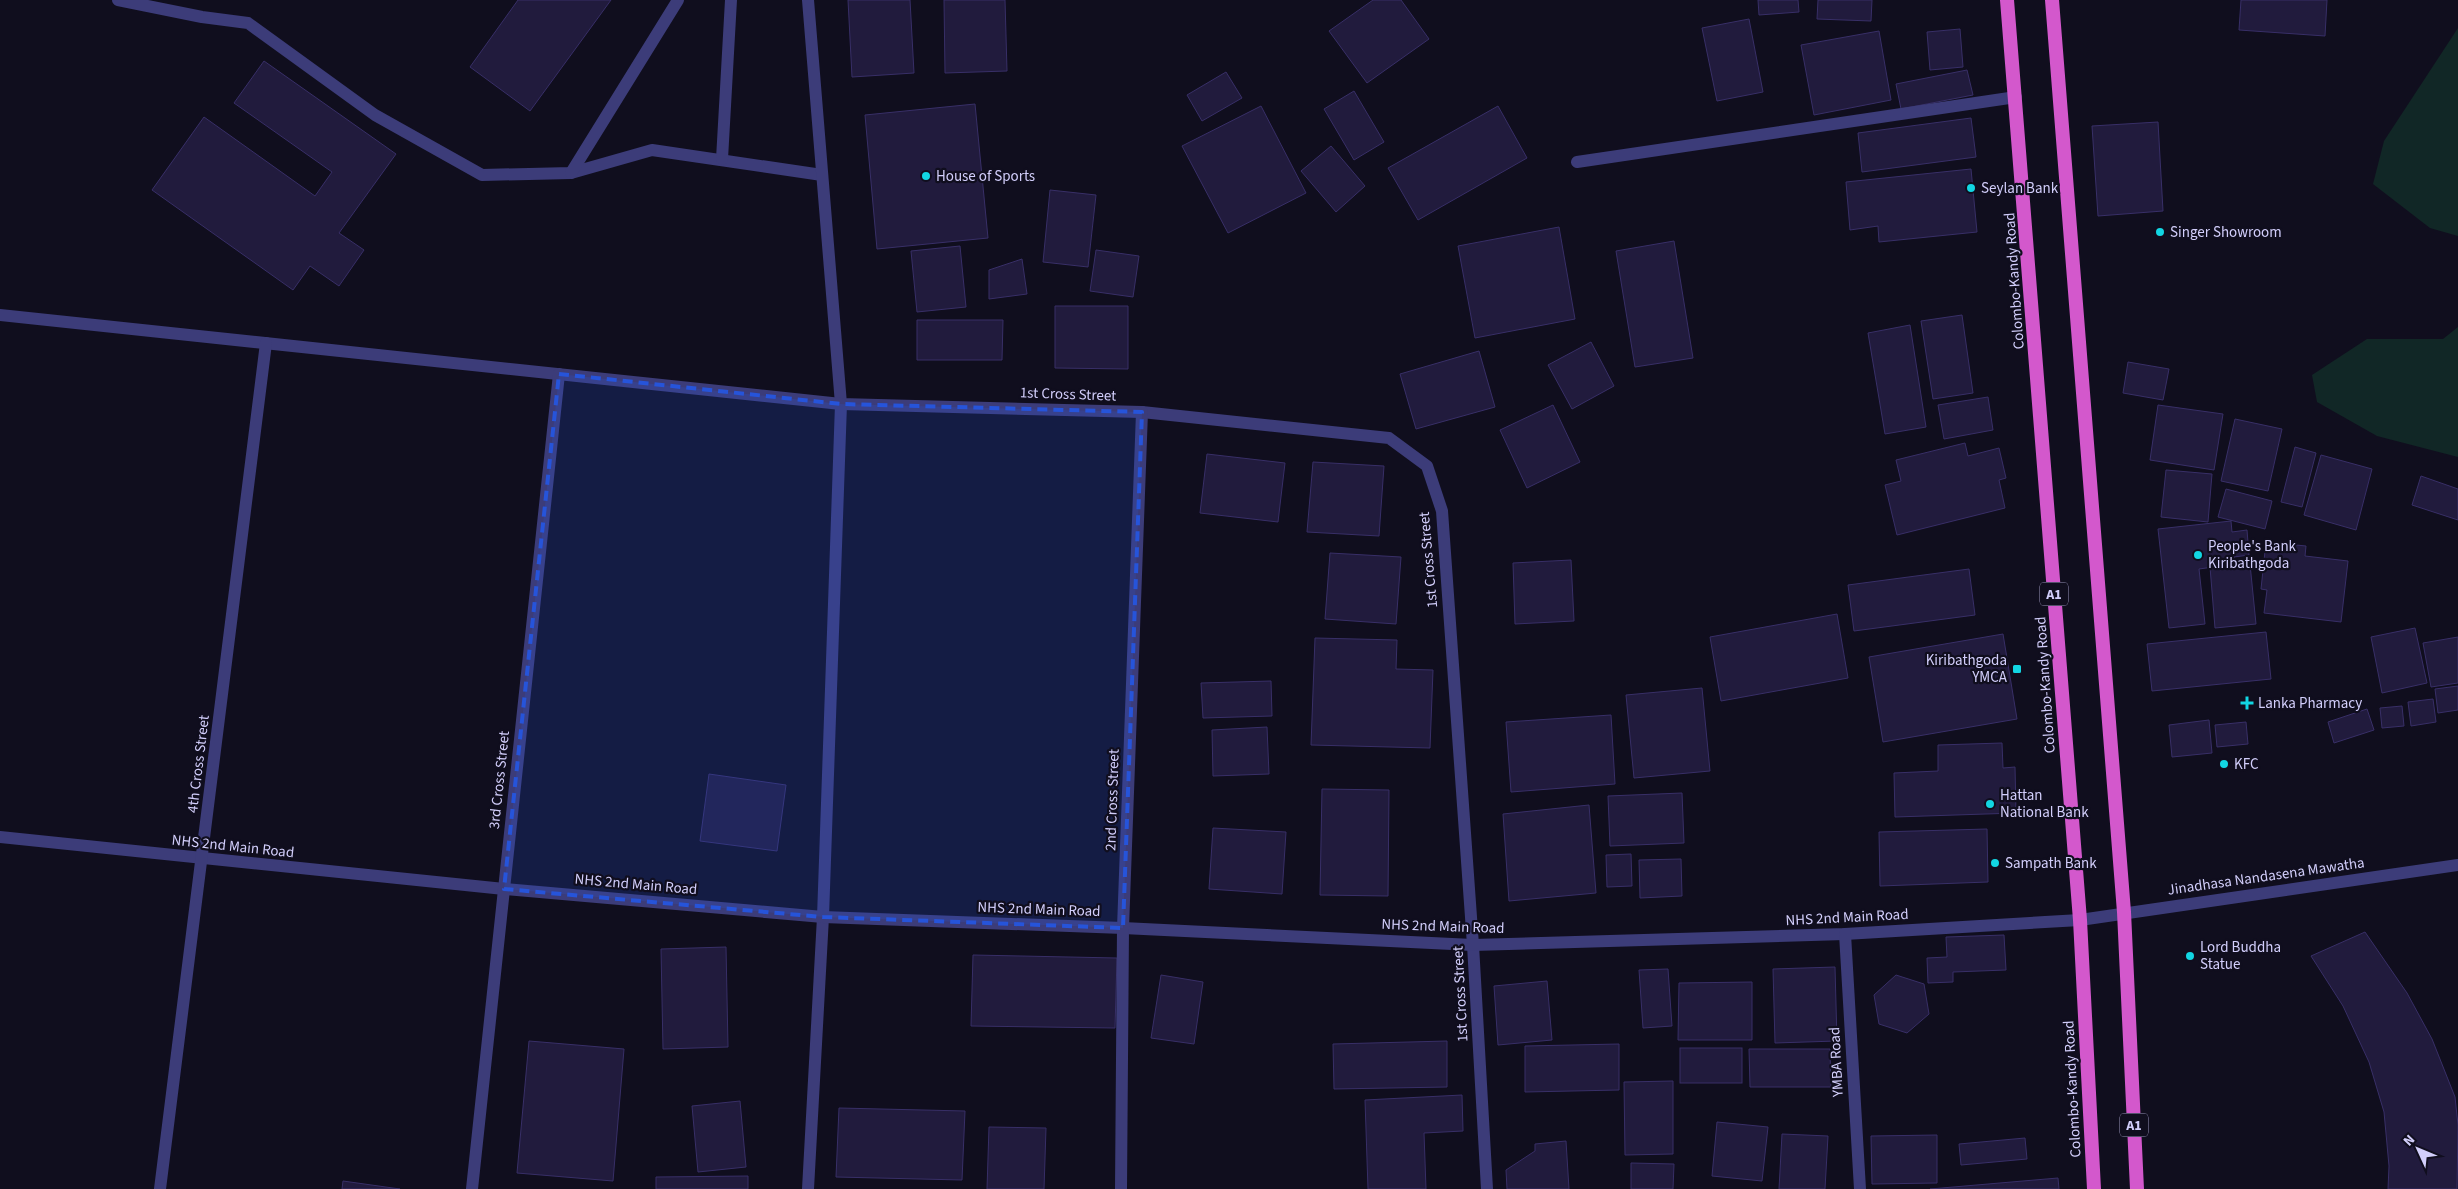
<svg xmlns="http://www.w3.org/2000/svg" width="2458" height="1189" viewBox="0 0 2458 1189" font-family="'Source Sans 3',sans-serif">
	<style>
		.green { fill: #112726 }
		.building { fill: #211b3d; stroke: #382f67 }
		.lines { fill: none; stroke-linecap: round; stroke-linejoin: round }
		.service { stroke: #3c3c79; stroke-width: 12 }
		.minor { stroke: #3c3c79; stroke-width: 12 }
		.tertiary { stroke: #3c3c79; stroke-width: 12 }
		.trunk { stroke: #d358cc; stroke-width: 14 }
		.marked { fill: #2654da; fill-opacity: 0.2; stroke: #2654da; stroke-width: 4; stroke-dasharray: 10 6; stroke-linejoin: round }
		.poi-dot { fill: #12d6e3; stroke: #100e1e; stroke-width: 2 }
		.labels { text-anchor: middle; stroke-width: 4.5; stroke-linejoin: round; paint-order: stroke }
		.shield { fill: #100e1e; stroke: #9894b9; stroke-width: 1 }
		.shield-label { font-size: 14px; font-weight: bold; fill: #d2cefb }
		.poi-label { font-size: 15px; fill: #d2cefb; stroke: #100e1e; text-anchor: start }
		.street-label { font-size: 15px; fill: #d2cefb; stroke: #100e1e }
	</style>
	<rect width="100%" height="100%" fill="#100e1e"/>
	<g class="green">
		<path d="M 2458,28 L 2458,236 L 2430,228 L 2373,184 L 2384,141 Z"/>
		<path d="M 2458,327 L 2458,457 L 2377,436 L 2317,402 L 2312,375 L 2367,339 L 2443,339 Z"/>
	</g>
	<g class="building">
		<path d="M 518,0 L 611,0 L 530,111 L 470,67 Z"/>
		<path d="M 848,0 L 910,0 L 914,73 L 852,77 Z"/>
		<path d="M 944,0 L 1005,0 L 1007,71 L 945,73 Z"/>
		<path d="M 1373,0 L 1401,0 L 1429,39 L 1367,83 L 1329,31 Z"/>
		<path d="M 1758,0 L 1798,0 L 1799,12 L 1759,15 Z"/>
		<path d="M 1818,0 L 1872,0 L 1871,21 L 1817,19 Z"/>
		<path d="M 2241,0 L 2327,0 L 2325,36 L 2239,30 Z"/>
		<path d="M 1749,19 L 1763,92 L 1717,101 L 1702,28 Z"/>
		<path d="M 1960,29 L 1963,67 L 1930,70 L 1927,32 Z"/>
		<path d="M 1879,31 L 1891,100 L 1814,115 L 1801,45 Z"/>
		<path d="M 264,61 L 396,154 L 339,233 L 364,250 L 339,286 L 310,266 L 293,290 L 152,190 L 204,117 L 315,196 L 332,172 L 234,103 Z"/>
		<path d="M 1967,70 L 1973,95 L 1901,109 L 1896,84 Z"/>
		<path d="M 1226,72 L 1242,98 L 1202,121 L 1187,95 Z"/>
		<path d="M 1354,91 L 1384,142 L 1354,160 L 1324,109 Z"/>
		<path d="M 975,104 L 988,238 L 877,249 L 865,115 Z"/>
		<path d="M 1261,106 L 1306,193 L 1228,233 L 1182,146 Z"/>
		<path d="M 1498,106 L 1527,158 L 1418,220 L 1388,168 Z"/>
		<path d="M 1971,118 L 1976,157 L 1862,172 L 1858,133 Z"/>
		<path d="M 2158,122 L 2163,211 L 2098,216 L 2092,126 Z"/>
		<path d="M 1331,146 L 1365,186 L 1336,212 L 1301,171 Z"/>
		<path d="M 1971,169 L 1977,232 L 1879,242 L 1878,226 L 1850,230 L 1846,182 Z"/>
		<path d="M 1050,190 L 1096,195 L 1088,267 L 1043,262 Z"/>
		<path d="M 1559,227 L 1575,319 L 1475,338 L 1458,246 Z"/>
		<path d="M 1674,241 L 1693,358 L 1635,367 L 1616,251 Z"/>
		<path d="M 960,246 L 966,307 L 917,312 L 911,251 Z"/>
		<path d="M 1096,250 L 1139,256 L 1133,297 L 1090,291 Z"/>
		<path d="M 1022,259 L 1027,294 L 989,299 L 989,270 Z"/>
		<path d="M 1055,306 L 1128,306 L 1128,369 L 1055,368 Z"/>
		<path d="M 1962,315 L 1973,393 L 1933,399 L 1921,321 Z"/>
		<path d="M 917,320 L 1003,320 L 1002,360 L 917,360 Z"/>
		<path d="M 1910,325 L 1926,427 L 1885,434 L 1868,333 Z"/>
		<path d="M 1591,342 L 1614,386 L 1572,409 L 1548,365 Z"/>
		<path d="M 1479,351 L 1495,407 L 1416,429 L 1400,374 Z"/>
		<path d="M 2128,362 L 2169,369 L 2163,400 L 2123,393 Z"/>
		<path d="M 1988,397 L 1993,430 L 1944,439 L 1938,405 Z"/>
		<path d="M 1553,405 L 1580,462 L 1527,488 L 1500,430 Z"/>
		<path d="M 2158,405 L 2223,414 L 2214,470 L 2150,460 Z"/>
		<path d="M 2235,419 L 2282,429 L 2268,491 L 2221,481 Z"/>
		<path d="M 1965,443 L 1968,456 L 1999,448 L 2006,478 L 1999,480 L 2005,508 L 1897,535 L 1885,485 L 1901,481 L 1896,460 Z"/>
		<path d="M 2295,447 L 2316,453 L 2302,507 L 2281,502 Z"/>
		<path d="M 1207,454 L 1285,463 L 1278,522 L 1200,513 Z"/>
		<path d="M 2321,455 L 2372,469 L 2356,530 L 2304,515 Z"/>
		<path d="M 1313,462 L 1384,466 L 1379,536 L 1307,532 Z"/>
		<path d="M 2166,470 L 2212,474 L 2208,522 L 2161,517 Z"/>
		<path d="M 2421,476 L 2458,489 L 2458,520 L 2412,505 Z"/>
		<path d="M 2226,489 L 2272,501 L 2265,529 L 2218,517 Z"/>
		<path d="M 2231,521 L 2232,532 L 2247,530 L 2249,555 L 2234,557 L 2235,564 L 2199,569 L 2205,624 L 2169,628 L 2158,529 Z"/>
		<path d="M 2266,542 L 2306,546 L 2305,556 L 2348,561 L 2341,622 L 2264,613 L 2267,590 L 2261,589 Z"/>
		<path d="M 1330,553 L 1401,557 L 1396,624 L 1325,619 Z"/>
		<path d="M 1571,560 L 1574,621 L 1515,624 L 1513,563 Z"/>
		<path d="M 2250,564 L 2256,624 L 2215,628 L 2210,567 Z"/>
		<path d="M 1969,569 L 1975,615 L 1854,631 L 1848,585 Z"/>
		<path d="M 1837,614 L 1848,678 L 1721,701 L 1710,637 Z"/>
		<path d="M 2415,628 L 2427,683 L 2382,693 L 2371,637 Z"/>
		<path d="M 2266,632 L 2271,679 L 2152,691 L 2147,644 Z"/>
		<path d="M 2003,634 L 2017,719 L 1883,742 L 1869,657 Z"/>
		<path d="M 2458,637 L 2458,683 L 2431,687 L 2423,643 Z"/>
		<path d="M 1315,638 L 1397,640 L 1396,669 L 1433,670 L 1430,748 L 1311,745 Z"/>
		<path d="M 1271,681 L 1272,716 L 1203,718 L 1201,683 Z"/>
		<path d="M 2458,686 L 2458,710 L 2438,713 L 2435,689 Z"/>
		<path d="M 1702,688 L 1710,771 L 1634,778 L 1626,695 Z"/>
		<path d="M 2433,699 L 2436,722 L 2411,726 L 2408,702 Z"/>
		<path d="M 2402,706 L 2404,726 L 2382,728 L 2380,708 Z"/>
		<path d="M 2367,709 L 2374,730 L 2334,743 L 2328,722 Z"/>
		<path d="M 1611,715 L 1615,784 L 1511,792 L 1506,722 Z"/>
		<path d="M 2209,720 L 2212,753 L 2172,757 L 2169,725 Z"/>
		<path d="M 2246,722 L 2248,744 L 2217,747 L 2215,725 Z"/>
		<path d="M 1267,727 L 1269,774 L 1213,776 L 1212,730 Z"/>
		<path d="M 2002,743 L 2003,768 L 2015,767 L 2016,813 L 1895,817 L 1894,773 L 1938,771 L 1938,745 Z"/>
		<path d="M 709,774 L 786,785 L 777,851 L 700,841 Z"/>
		<path d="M 1322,789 L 1389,790 L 1388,896 L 1320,895 Z"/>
		<path d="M 1682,793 L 1684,843 L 1610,846 L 1608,796 Z"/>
		<path d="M 1589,805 L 1596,893 L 1509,901 L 1503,814 Z"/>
		<path d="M 1213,828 L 1286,832 L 1282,894 L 1209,889 Z"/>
		<path d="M 1987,829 L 1988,882 L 1880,886 L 1879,832 Z"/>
		<path d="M 1631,854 L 1632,886 L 1607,887 L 1606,855 Z"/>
		<path d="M 1681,859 L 1682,896 L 1640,898 L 1639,860 Z"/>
		<path d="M 2365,932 L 2407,993 L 2432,1039 L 2455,1097 L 2458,1125 L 2457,1189 L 2388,1189 L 2389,1166 L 2384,1112 L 2369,1062 L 2343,1006 L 2311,956 Z"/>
		<path d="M 2004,935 L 2006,970 L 1953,972 L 1953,982 L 1928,983 L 1927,958 L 1947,957 L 1946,937 Z"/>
		<path d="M 726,947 L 728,1047 L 663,1049 L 661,949 Z"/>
		<path d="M 973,955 L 1117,958 L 1115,1028 L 971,1026 Z"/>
		<path d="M 1835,967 L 1837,1041 L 1775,1043 L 1773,969 Z"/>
		<path d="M 1668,969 L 1672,1026 L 1643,1028 L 1639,970 Z"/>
		<path d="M 1161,975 L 1203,982 L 1194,1044 L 1151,1038 Z"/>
		<path d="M 1896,975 L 1924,984 L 1929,1014 L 1907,1033 L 1879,1024 L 1874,995 Z"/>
		<path d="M 1547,981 L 1552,1040 L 1498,1045 L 1494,986 Z"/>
		<path d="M 1752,982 L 1752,1040 L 1678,1040 L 1679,983 Z"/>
		<path d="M 529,1041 L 624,1049 L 613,1181 L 517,1173 Z"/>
		<path d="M 1447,1041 L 1447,1087 L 1334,1089 L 1333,1044 Z"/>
		<path d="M 1619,1044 L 1619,1090 L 1525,1092 L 1525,1046 Z"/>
		<rect x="1680" y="1048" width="62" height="35"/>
		<path d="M 1749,1049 L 1830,1049 L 1831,1087 L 1750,1087 Z"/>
		<path d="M 1673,1081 L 1673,1154 L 1625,1155 L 1624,1082 Z"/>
		<path d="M 1462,1095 L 1463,1131 L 1424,1133 L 1426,1189 L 1368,1189 L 1365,1100 Z"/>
		<path d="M 740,1101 L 746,1167 L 698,1172 L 692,1106 Z"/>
		<path d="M 839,1108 L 965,1111 L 962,1180 L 836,1177 Z"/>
		<path d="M 1717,1122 L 1768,1127 L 1762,1181 L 1712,1176 Z"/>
		<path d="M 989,1127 L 1046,1128 L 1044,1189 L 987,1189 Z"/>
		<path d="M 1782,1134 L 1828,1136 L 1825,1189 L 1779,1189 Z"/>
		<path d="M 1937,1135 L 1937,1183 L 1872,1184 L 1871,1136 Z"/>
		<path d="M 2025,1138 L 2027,1159 L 1961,1165 L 1959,1144 Z"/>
		<path d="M 1566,1141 L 1569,1189 L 1507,1189 L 1506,1170 L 1535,1151 L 1535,1144 Z"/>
		<path d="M 1631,1163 L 1674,1164 L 1673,1189 L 1631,1189 Z"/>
		<path d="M 748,1176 L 748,1189 L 656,1189 L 656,1177 Z"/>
		<path d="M 2058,1178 L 2059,1189 L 1930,1189 Z"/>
		<path d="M 343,1181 L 400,1189 L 342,1189 Z"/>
	</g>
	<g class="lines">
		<g class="service">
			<path d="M 118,0 L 202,17 L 248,23 L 375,115 L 482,175 L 571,173 L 652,150 L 822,175"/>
			<path d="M 722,159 L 731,0"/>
			<path d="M 571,173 L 678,0"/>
		</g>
		<g class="minor">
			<path d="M 808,0 L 841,404 L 1142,412 L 1389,438 L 1427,466 L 1442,511 L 1473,945 L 1487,1189"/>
			<path d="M 1577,162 L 2016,97"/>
			<path d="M 0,315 L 841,404 L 823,917 L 808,1189"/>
			<path d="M 0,837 L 504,889 L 823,917 L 1123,928 L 1473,945 L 1845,934 L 2080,920"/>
			<path d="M 1845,934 L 1860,1189"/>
			<path d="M 160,1189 L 266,343"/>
			<path d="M 472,1189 L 559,374"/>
			<path d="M 1121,1189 L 1123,928 L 1142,412"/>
		</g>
		<path class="tertiary" d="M 2080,920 L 2458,865"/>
		<g class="trunk">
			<path d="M 2007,0 L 2080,920 L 2094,1189"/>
			<path d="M 2052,0 L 2124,912 L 2137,1189"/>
		</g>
	</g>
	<path class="marked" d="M 559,374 L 841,404 L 1142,412 L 1123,928 L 823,917 L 504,889 Z"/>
	<g class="poi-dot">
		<circle cx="926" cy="176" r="5"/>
		<circle cx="1971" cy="188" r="5"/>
		<circle cx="2160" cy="232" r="5"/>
		<circle cx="2198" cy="555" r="5"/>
		<rect x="2012" y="664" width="10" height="10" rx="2.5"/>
		<path d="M2244.5 695.5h5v5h5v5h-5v5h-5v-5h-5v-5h5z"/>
		<circle cx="2224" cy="764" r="5"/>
		<circle cx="1990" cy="804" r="5"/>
		<circle cx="1995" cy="863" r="5"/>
		<circle cx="2190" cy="956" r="5"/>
	</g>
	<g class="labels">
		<g class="shield">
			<rect x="2040" y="582.5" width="28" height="23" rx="4"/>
			<rect x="2120" y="1113.5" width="28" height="23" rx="4"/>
		</g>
		<g class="shield-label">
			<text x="2054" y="599">A1</text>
			<text x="2134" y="1130">A1</text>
		</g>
		<g class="poi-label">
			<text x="936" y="181">House of Sports</text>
			<text x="1981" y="193">Seylan Bank</text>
			<text x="2170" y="237">Singer Showroom</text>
			<text x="2208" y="551">People's Bank<tspan x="2208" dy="17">Kiribathgoda</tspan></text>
			<text x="2007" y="665" text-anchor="end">Kiribathgoda<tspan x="2007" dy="17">YMCA</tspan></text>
			<text x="2258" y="708">Lanka Pharmacy</text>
			<text x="2234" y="769">KFC</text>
			<text x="2000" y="800">Hattan<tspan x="2000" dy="17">National Bank</tspan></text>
			<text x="2005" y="868">Sampath Bank</text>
			<text x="2200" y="952">Lord Buddha<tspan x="2200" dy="17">Statue</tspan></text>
		</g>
		<g class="street-label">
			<text transform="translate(2014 281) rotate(-94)" y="5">Colombo-Kandy Road</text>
			<text transform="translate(1068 394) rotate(2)" y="5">1st Cross Street</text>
			<text transform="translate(1428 560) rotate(-95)" y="5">1st Cross Street</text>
			<text transform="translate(2045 685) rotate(-94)" y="5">Colombo-Kandy Road</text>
			<text transform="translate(198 764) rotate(-83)" y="5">4th Cross Street</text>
			<text transform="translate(499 780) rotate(-84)" y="5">3rd Cross Street</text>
			<text transform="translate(1112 800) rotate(-88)" y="5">2nd Cross Street</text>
			<text transform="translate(233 846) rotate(6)" y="5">NHS 2nd Main Road</text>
			<text transform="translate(2266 876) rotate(-8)" y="5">Jinadhasa Nandasena Mawatha</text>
			<text transform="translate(636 884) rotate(5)" y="5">NHS 2nd Main Road</text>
			<text transform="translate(1039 909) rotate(2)" y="5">NHS 2nd Main Road</text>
			<text transform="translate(1847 917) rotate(-3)" y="5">NHS 2nd Main Road</text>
			<text transform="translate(1443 926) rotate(2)" y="5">NHS 2nd Main Road</text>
			<text transform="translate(1460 994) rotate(-93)" y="5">1st Cross Street</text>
			<text transform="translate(1836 1062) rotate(-93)" y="5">YMBA Road</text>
			<text transform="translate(2072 1089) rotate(-93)" y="5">Colombo-Kandy Road</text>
		</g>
	</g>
	<g transform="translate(2418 1149) rotate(314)" stroke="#100e1e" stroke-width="4" paint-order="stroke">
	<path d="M0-4L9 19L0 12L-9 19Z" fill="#d2cefb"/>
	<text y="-8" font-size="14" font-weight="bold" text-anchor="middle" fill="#d2cefb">N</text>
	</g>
</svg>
